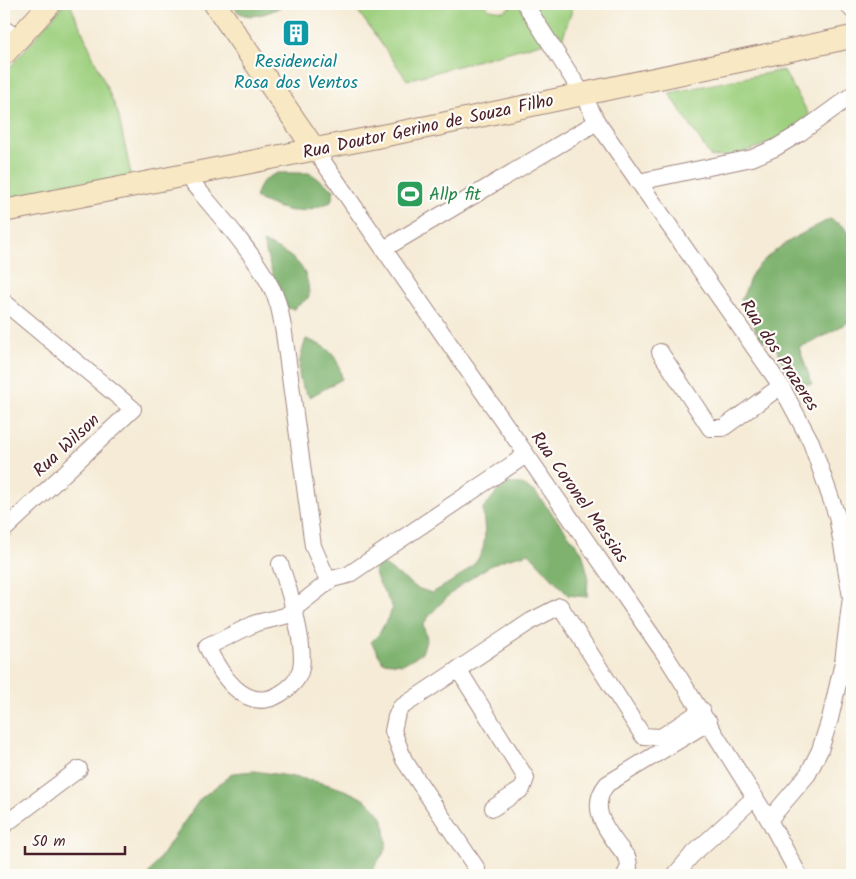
<svg xmlns="http://www.w3.org/2000/svg" width="856" height="879" viewBox="0 0 856 879" font-family="Kalam,sans-serif">
	<style>
		.green { fill: #9ed07f; stroke: #747855 }
		.forest { fill: #7eb26e; stroke: #64684c }
		.lines { fill: none; stroke-linecap: round; stroke-linejoin: round }
		.minor-casing { stroke: #a08580; stroke-width: 18 }
		.secondary-casing { stroke: #a08580; stroke-width: 24 }
		.minor { stroke: #fff; stroke-width: 16 }
		.secondary { stroke: #f8e8c3; stroke-width: 22 }
		.labels { text-anchor: middle; stroke-width: 4.5; stroke-linejoin: round; paint-order: stroke }
		.culture-label { font-size: 18px; fill: #0d838f; stroke: #fdfcf7 }
		.street-label { font-size: 18px; fill: #4a1f2b; stroke: #fdfcf7 }
		.leisure-label { font-size: 18px; fill: #27864d; stroke: #fdfcf7; text-anchor: start }
	</style>
	<rect width="100%" height="100%" fill="#fdfcf7"/>
	<filter id="ink" filterUnits="userSpaceOnUse"><feTurbulence type="fractalNoise" baseFrequency=".02" numOctaves="2"/><feDisplacementMap in="SourceGraphic" scale="10" xChannelSelector="R" yChannelSelector="G"/><feConvolveMatrix kernelMatrix="1 2 1 2 8 2 1 2 1" color-interpolation-filters="sRGB"/></filter>
	<filter id="wash" filterUnits="userSpaceOnUse"><feTurbulence type="fractalNoise" baseFrequency=".0096" numOctaves="4" result="noise"/><feDisplacementMap in="SourceGraphic" scale="20" xChannelSelector="R" yChannelSelector="G"/><feGaussianBlur stdDeviation="1.12" result="paint"/><feColorMatrix in="noise" values="0 0 0 0 0 0 0 0 0 0 0 0 0 0 0 0 0 1.4 0 .05"/><feComposite in="paint" operator="in"/></filter>
	<g filter="url(#wash)">
		<rect width="100%" height="100%" fill="#f5ebd6"/>
		<g class="green">
			<path d="M 64,4 L 71,6 L 118,113 L 132,179 L 4,205 L 4,74 Z"/>
			<path d="M 353,4 L 486,4 L 489,9 L 504,11 L 515,4 L 574,4 L 563,37 L 407,80 Z"/>
			<path d="M 783,70 L 810,116 L 783,138 L 734,156 L 711,157 L 669,93 Z"/>
		</g>
		<g class="forest">
			<path d="M 232,4 L 286,4 C 272,12 242,26 232,4 Z"/>
			<path d="M 278,173 L 310,173 L 334,190 L 331,202 C 294,216 291,213 255,198 C 259,183 264,178 278,173 Z"/>
			<path d="M 830,219 L 844,227 L 852,241 L 852,320 L 815,341 L 799,347 L 812,384 L 798,384 L 784,367 L 778,351 L 759,337 L 741,299 C 747,290 749,276 755,270 C 773,247 805,232 830,219 Z"/>
			<path d="M 263,242 C 291,255 309,263 309,297 L 294,309 L 287,308 L 273,276 Z"/>
			<path d="M 306,339 C 329,347 338,355 342,379 L 310,397 C 293,380 299,360 306,339 Z"/>
			<path d="M 505,483 L 521,484 L 536,493 L 582,552 L 588,575 L 587,597 L 568,595 L 529,553 C 519,556 507,558 498,562 C 473,574 438,601 423,625 L 427,638 L 422,653 L 403,664 L 383,662 L 371,642 L 379,634 L 393,608 L 377,579 L 374,568 L 383,564 L 417,588 L 432,593 C 450,582 482,567 484,543 C 486,532 483,519 483,508 Z"/>
			<path d="M 254,771 C 287,776 380,785 385,828 C 385,834 387,842 386,848 C 383,858 372,863 374,875 L 148,875 L 200,799 L 233,773 Z"/>
		</g>
	</g>
	<g filter="url(#ink)">
		<g class="lines">
			<g class="minor-casing">
				<g id="minor">
					<path d="M 525,4 L 582,93 L 597,122 L 781,386 L 811,442 L 837,516 L 851,597 L 843,662 L 830,719 L 820,750 L 808,774 L 769,820"/>
					<path d="M 848,4 L 852,10"/>
					<path d="M 4,29 L 19,39"/>
					<path d="M 315,150 L 664,653 L 769,820 L 799,875"/>
					<path d="M 185,174 C 212,207 250,248 270,285 C 279,300 281,316 284,333 L 313,546 L 326,576 L 332,579 L 348,575 L 526,455"/>
					<path d="M 638,182 L 752,158 L 775,148 L 800,133 L 852,95"/>
					<path d="M 384,249 L 597,122"/>
					<path d="M 4,302 L 133,409 L 4,530"/>
					<path d="M 660,352 L 710,428 L 723,428 L 781,386"/>
					<path d="M 280,564 C 288,586 308,650 300,672 C 297,682 288,689 280,694 C 245,715 220,673 207,647 L 256,623 L 285,616 L 332,579"/>
					<path d="M 458,669 L 526,778 L 522,789 L 493,808"/>
					<path d="M 4,825 L 79,769"/>
					<path d="M 477,869 L 404,760 L 393,731 L 396,717 L 400,708 L 531,621 L 560,606 L 643,736 L 661,737 L 702,710"/>
					<path d="M 625,875 L 629,867 L 628,859 C 612,836 585,811 607,784 L 709,722"/>
					<path d="M 675,875 L 691,856 L 755,797"/>
				</g>
			</g>
			<g class="secondary-casing">
				<g id="secondary">
					<path d="M 215,4 L 315,150"/>
					<path d="M 4,54 L 50,4"/>
					<path d="M 4,211 L 437,125 L 852,37"/>
				</g>
			</g>
			<use href="#minor" class="minor"/>
			<use href="#secondary" class="secondary"/>
		</g>
	</g>
	<defs>
		<g id="building-square" transform="scale(1.4375)"><rect x="-9" y="-9" width="18" height="18" rx="4" fill="#0f9aa8" stroke="#fdfcf7"/><path d="M-4-6H4V6H1V3H-1V6H-4ZM-2.5-4.3h1.7v1.8h-1.7ZM.8-4.3h1.7v1.8H.8ZM-2.5-1h1.7V.8h-1.7ZM.8-1h1.7V.8H.8Z" fill="#fff"/></g>
		<g id="stadium-square" transform="scale(1.4375)"><rect x="-9" y="-9" width="18" height="18" rx="4" fill="#2e9e5b" stroke="#fdfcf7"/><path d="M0-5a6.5 5 0 1 0 0 10a6.5 5 0 1 0 0-10ZM-3.5-1.8h7v3.6h-7Z" fill="#fff"/></g>
	</defs>
	<g fill-rule="evenodd">
		<use href="#building-square" x="296" y="33"/>
		<use href="#stadium-square" x="410" y="194"/>
	</g>
	<g class="labels">
		<g class="culture-label">
			<text x="296" y="67">Residencial<tspan x="296" dy="21">Rosa dos Ventos</tspan></text>
		</g>
		<g class="street-label">
			<text transform="translate(428 126) rotate(-12)" y="6">Rua Doutor Gerino de Souza Filho</text>
			<text transform="translate(780 355) rotate(57)" y="6">Rua dos Prazeres</text>
			<text transform="translate(66 445) rotate(-43)" y="6">Rua Wilson</text>
			<text transform="translate(580 497) rotate(55)" y="6">Rua Coronel Messias</text>
		</g>
		<g class="leisure-label">
			<text x="429" y="200">Allp fit</text>
		</g>
	</g>
	<rect width="856" height="879" fill="none" stroke="#fdfcf7" stroke-width="20"/>
	<path d="M25 846v8h100v-8" fill="none" stroke="#4a1f2b" stroke-width="2.5"/>
	<text x="32" y="846" font-size="15" fill="#4a1f2b" stroke="#fdfcf7" stroke-width="4" paint-order="stroke">50 m</text>
</svg>
